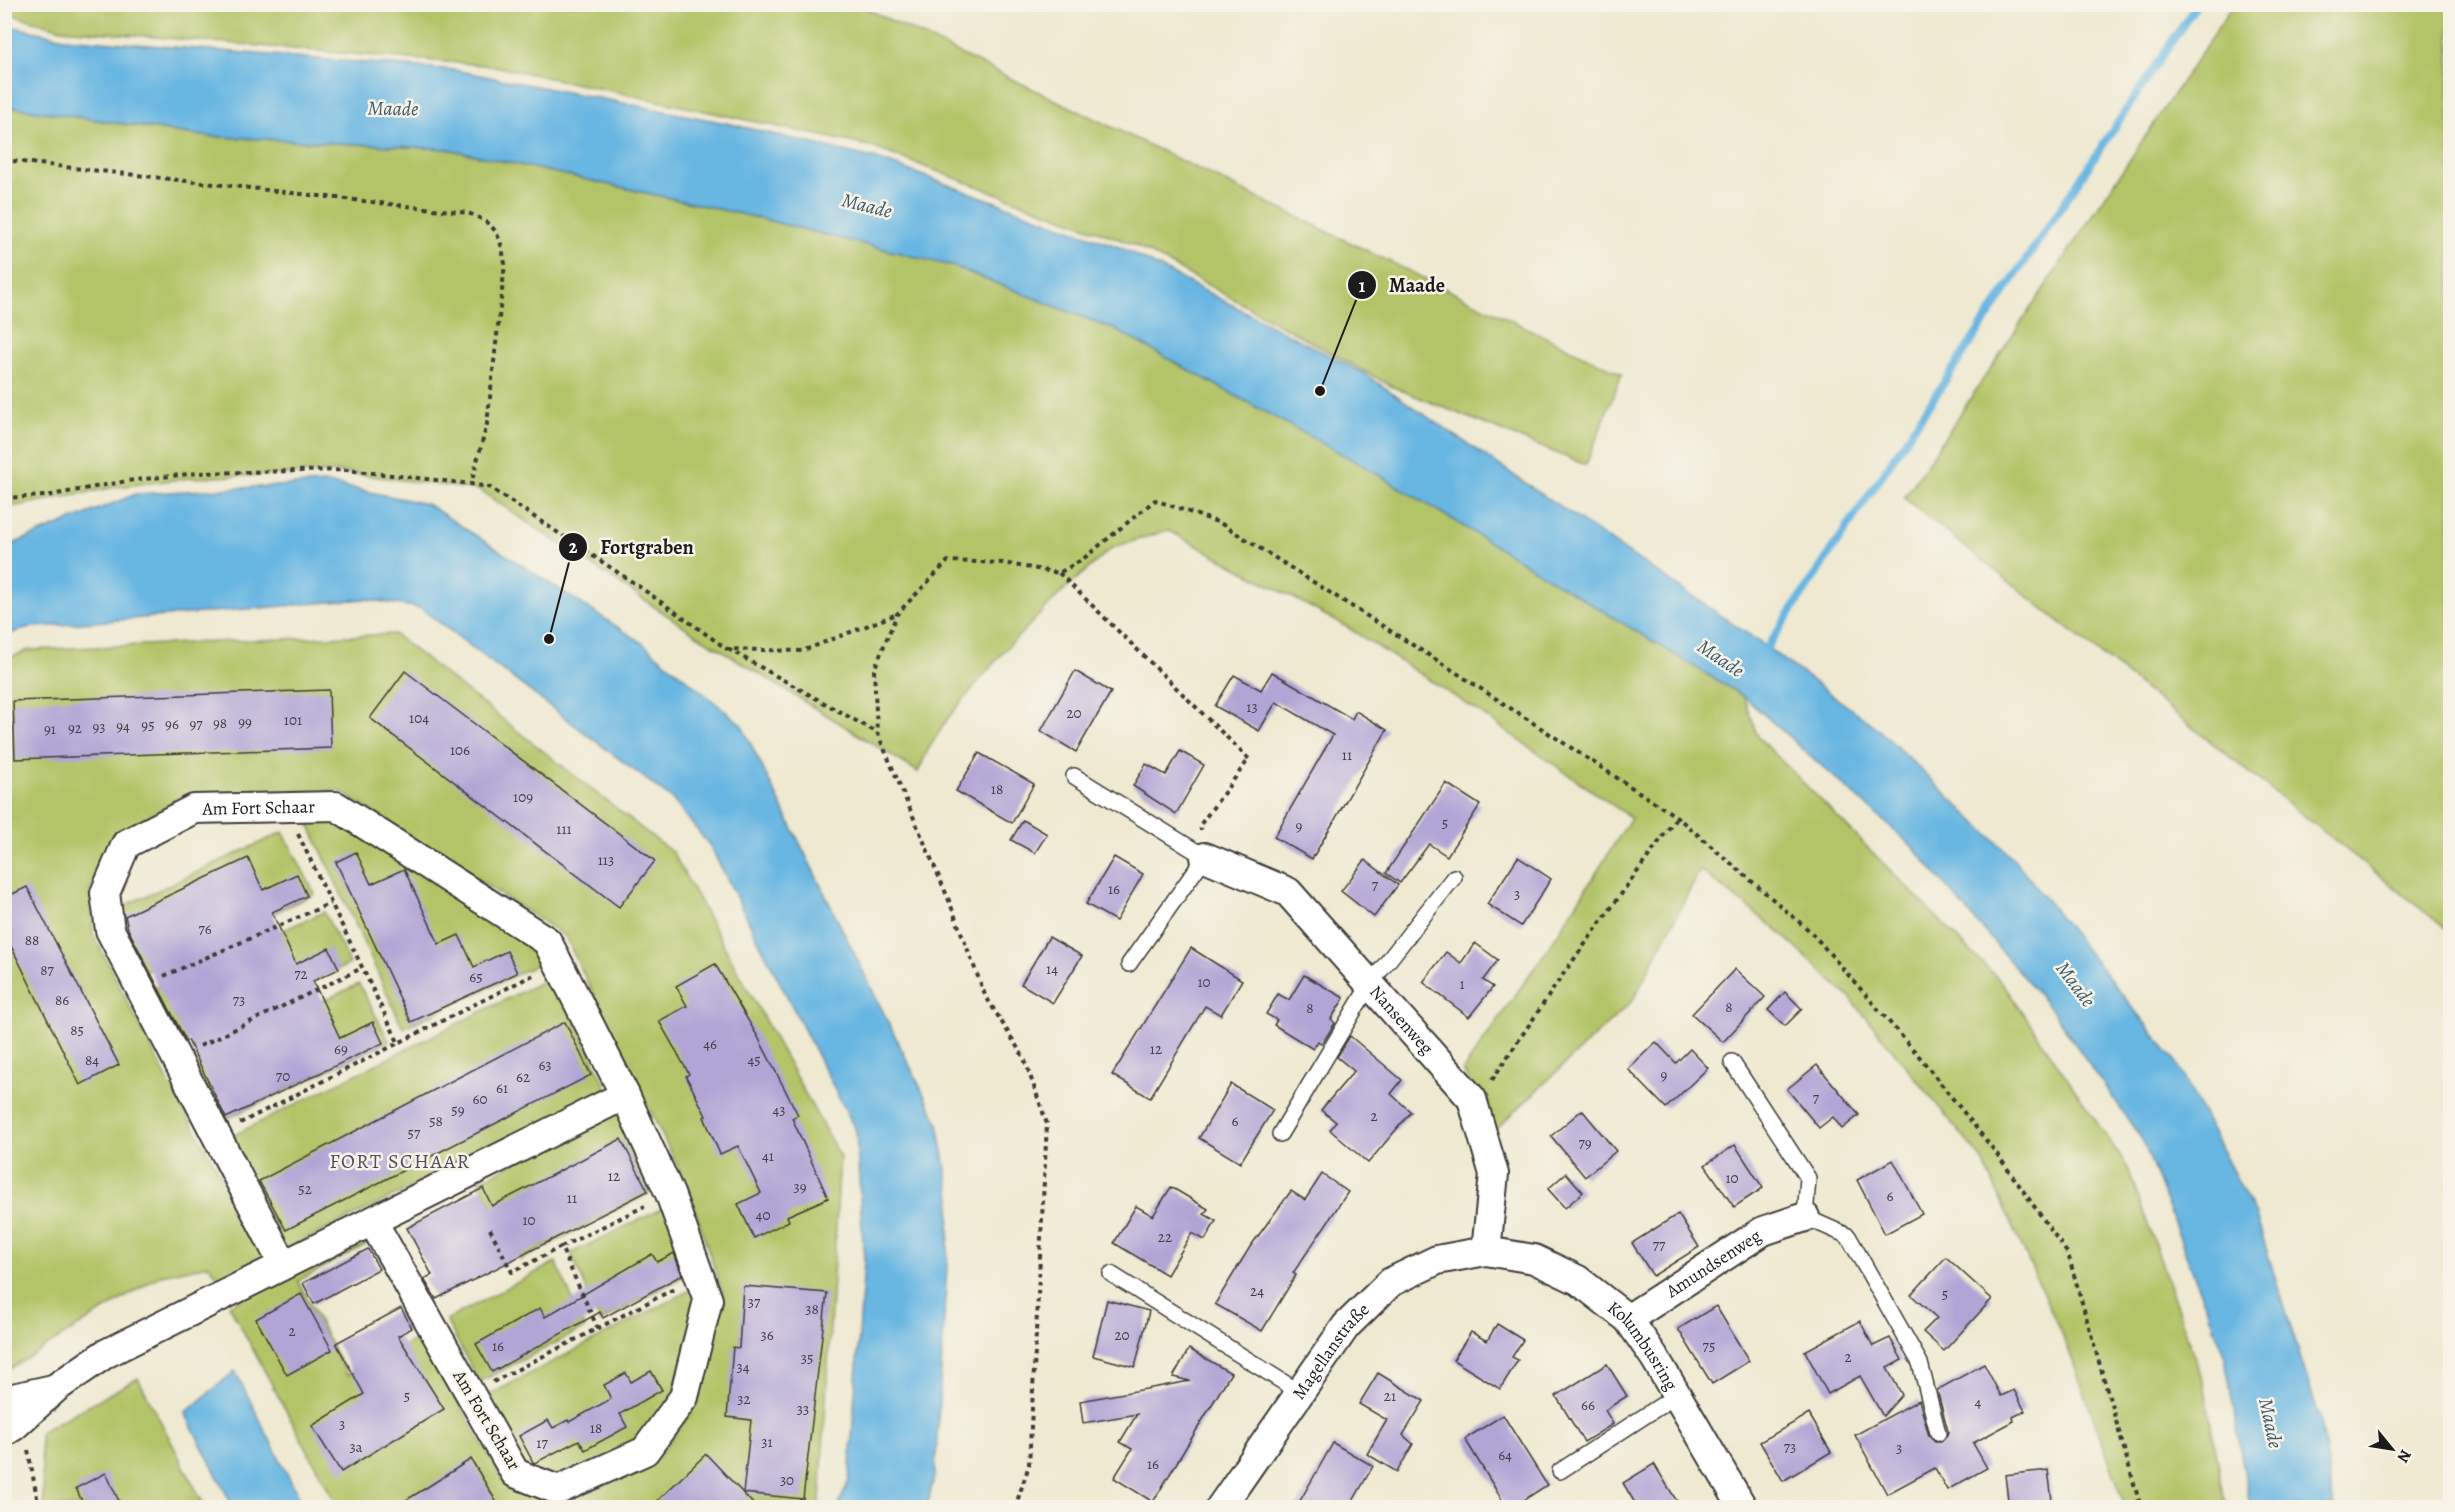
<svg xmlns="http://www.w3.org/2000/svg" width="2455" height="1512" viewBox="0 0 2455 1512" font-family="Alegreya,serif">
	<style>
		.green { fill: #b3c467; stroke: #687042; stroke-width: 1.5 }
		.water { fill: #68b6e2; stroke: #42697f; stroke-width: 1.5 }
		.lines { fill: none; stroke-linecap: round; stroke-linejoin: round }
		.stream { stroke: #68b6e2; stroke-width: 8 }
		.building { fill: #b1a5d5 }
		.service-casing { stroke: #3c3b37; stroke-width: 18 }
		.minor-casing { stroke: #3c3b37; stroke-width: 32 }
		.path { stroke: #3c3b37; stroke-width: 4; stroke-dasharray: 4.5 4.5; stroke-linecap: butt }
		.service { stroke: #fff; stroke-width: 15 }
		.minor { stroke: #fff; stroke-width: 28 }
		.labels { text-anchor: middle; stroke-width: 5; stroke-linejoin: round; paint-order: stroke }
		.number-label { font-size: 15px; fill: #413e4a }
		.street-label { font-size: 18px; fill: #1c1c1c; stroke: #f7f3e8 }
		.water-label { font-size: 20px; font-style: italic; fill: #3a5a6b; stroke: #f7f3e8 }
		.neighbourhood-label { font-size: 20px; letter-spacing: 1.5px; fill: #504c5d; stroke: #f7f3e8 }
		.leader { fill: none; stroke: #1c1c1c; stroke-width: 2 }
		.callout-dot { fill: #1c1c1c; stroke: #f7f3e8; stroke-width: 2 }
		.mark-label { font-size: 18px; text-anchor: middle; font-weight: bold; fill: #fff }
		.callout-label { font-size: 20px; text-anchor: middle; font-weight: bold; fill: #1c1c1c; stroke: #f7f3e8; stroke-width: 5; stroke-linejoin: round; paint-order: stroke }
	</style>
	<rect width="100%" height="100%" fill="#f7f3e8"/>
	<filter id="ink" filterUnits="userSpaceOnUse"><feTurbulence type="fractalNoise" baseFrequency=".0167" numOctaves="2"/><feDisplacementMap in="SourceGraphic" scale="12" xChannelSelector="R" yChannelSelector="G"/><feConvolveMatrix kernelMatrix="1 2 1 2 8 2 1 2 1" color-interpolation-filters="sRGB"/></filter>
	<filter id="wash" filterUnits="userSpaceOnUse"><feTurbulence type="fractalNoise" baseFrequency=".008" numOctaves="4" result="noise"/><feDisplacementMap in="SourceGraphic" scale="24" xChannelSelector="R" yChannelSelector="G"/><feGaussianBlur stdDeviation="1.35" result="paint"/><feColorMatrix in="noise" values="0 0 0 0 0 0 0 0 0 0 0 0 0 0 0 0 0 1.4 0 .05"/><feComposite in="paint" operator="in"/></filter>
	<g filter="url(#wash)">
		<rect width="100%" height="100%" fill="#efe9d1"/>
		<g class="green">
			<path d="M 4,5 L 859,5 L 1622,374 L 1586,465 L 1393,387 L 1135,245 L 869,146 L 494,66 L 62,29 L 5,13 Z"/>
			<path d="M 2233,5 L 2450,5 L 2450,932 L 1904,498 Z"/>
			<path d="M 5,106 L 203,136 L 448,149 L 746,215 L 952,266 L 1116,330 L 1369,469 L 1743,696 L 1758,737 L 2003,984 L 2128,1168 L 2204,1384 L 2226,1507 L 2126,1507 L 2068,1348 L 1983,1161 L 1851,999 L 1778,931 L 1700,870 L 1633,1000 L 1493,1132 L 1463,1070 L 1553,941 L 1631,818 L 1476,710 L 1347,627 L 1168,530 L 1112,548 L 1064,590 L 1003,652 L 948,718 L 928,750 L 918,772 L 697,635 L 479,490 L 341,472 L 190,478 L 116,487 L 5,508 Z"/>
			<path d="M 394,634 L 673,853 L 840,1157 L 820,1501 L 815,1507 L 338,1507 L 229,1305 L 370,1234 L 373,1241 L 298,1281 L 347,1375 L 421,1337 L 506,1486 L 558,1504 L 652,1465 L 697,1404 L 724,1298 L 688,1188 L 565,936 L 340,791 L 188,794 L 114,835 L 90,891 L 93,934 L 171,1087 L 269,1260 L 222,1282 L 209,1265 L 161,1275 L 5,1372 L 4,660 L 29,650 Z"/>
			<path d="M 338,821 L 540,952 L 545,961 L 403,1028 L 308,822 Z"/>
			<path d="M 283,832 L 315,894 L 142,973 L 113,911 Z"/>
			<path d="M 324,912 L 350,964 L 176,1045 L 149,990 Z"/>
			<path d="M 553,976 L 608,1090 L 285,1250 L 228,1138 Z"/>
			<path d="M 359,984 L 389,1041 L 220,1122 L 189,1062 Z"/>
			<path d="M 620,1110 L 657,1189 L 520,1260 L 479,1181 Z"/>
			<path d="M 665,1207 L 692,1272 L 600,1322 L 571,1253 Z"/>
			<path d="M 556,1262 L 585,1328 L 479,1382 L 446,1320 Z"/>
			<path d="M 694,1288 L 698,1302 L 675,1392 L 639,1443 L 557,1480 L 523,1466 L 485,1397 Z"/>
			<path d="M 138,1378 L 205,1507 L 44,1507 L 40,1432 Z"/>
		</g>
		<g class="water">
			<path d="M 5,25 L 64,38 L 454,70 L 726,123 L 877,159 L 1122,248 L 1363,373 L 1754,638 L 1877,728 L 2013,858 L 2176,1062 L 2256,1216 L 2320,1420 L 2334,1507 L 2250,1507 L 2225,1357 L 2143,1141 L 2053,1012 L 1913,847 L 1743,696 L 1369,469 L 1116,330 L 952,266 L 746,215 L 448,149 L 203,136 L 5,106 Z"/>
			<path d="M 327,483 L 427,504 L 641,642 L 741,724 L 938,1123 L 951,1197 L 935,1473 L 927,1507 L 838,1507 L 849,1480 L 864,1261 L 856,1131 L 710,846 L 672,799 L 420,608 L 365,599 L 25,628 L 5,636 L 5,547 L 136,494 Z"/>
			<path d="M 235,1371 L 304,1507 L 233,1507 L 185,1413 Z"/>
		</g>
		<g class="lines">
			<path class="stream" d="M 1762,655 L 2197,4"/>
		</g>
		<g id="blocks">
			<g class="building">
				<path d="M 405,671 L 655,861 L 619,907 L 370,718 Z"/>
				<path d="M 1075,671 L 1111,692 L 1076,752 L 1041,731 Z"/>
				<path d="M 1272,672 L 1352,719 L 1356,711 L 1387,730 L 1312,859 L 1274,837 L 1333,735 L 1276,702 L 1259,731 L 1215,706 L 1234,675 L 1261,690 Z"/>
				<path d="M 329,690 L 331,748 L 15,759 L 13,701 Z"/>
				<path d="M 1180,751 L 1204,765 L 1176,814 L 1133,786 L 1146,764 L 1166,775 Z"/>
				<path d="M 979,753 L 1034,784 L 1012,823 L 956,791 Z"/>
				<path d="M 1446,783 L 1480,805 L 1447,856 L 1429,844 L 1400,883 L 1386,873 Z"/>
				<path d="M 1023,820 L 1047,834 L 1035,853 L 1011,840 Z"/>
				<path d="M 356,852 L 371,884 L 404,869 L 439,944 L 459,935 L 474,967 L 507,951 L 517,973 L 411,1022 L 336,862 Z"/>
				<path d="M 1114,857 L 1143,874 L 1116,921 L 1086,904 Z"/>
				<path d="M 1518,857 L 1551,879 L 1521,926 L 1487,904 Z"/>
				<path d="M 248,858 L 263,890 L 297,874 L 307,896 L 272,912 L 296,964 L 329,948 L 339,969 L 313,981 L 340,1038 L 373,1022 L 383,1043 L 226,1118 L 188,1040 L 186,1041 L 128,929 L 125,916 Z"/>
				<path d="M 1365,860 L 1398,885 L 1374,917 L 1341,891 Z"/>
				<path d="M 27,887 L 119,1065 L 80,1085 L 4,932 L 4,898 Z"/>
				<path d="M 1049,937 L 1082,956 L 1053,1003 L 1021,984 Z"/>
				<path d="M 1475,943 L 1498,960 L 1483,980 L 1493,987 L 1469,1017 L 1423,982 L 1446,952 L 1461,963 Z"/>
				<path d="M 1191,948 L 1242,980 L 1221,1015 L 1205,1006 L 1150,1098 L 1112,1075 Z"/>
				<path d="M 715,964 L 758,1037 L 798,1115 L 792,1118 L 828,1198 L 787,1216 L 789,1221 L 754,1238 L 738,1204 L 761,1193 L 738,1146 L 720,1154 L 704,1117 L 706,1116 L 686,1076 L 689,1074 L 659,1021 L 687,1006 L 676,986 Z"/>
				<path d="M 1735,969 L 1765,997 L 1723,1042 L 1692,1014 Z"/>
				<path d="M 1304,975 L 1344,998 L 1331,1019 L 1335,1023 L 1322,1044 L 1318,1041 L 1313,1049 L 1274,1025 L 1277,1020 L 1266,1014 L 1278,994 L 1289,1000 Z"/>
				<path d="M 1785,992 L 1802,1009 L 1785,1026 L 1768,1010 Z"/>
				<path d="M 565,1022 L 591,1075 L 286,1230 L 259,1181 Z"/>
				<path d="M 1350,1036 L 1402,1080 L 1391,1094 L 1411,1112 L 1368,1163 L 1330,1130 L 1336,1122 L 1321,1110 L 1354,1071 L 1337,1057 Z"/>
				<path d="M 1656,1042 L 1676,1063 L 1690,1049 L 1708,1068 L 1666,1108 L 1628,1069 Z"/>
				<path d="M 1817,1065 L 1859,1115 L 1842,1129 L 1833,1117 L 1819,1128 L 1787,1089 Z"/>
				<path d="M 1231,1084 L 1273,1110 L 1240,1163 L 1199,1138 Z"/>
				<path d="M 1582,1110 L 1616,1151 L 1585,1177 L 1551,1136 Z"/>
				<path d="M 621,1139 L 648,1191 L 436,1299 L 424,1279 L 432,1275 L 407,1228 L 483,1188 L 492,1206 Z"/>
				<path d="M 1735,1145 L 1763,1188 L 1734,1207 L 1705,1165 Z"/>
				<path d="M 1893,1160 L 1922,1214 L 1885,1234 L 1857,1180 Z"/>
				<path d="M 1566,1173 L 1583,1192 L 1565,1208 L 1548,1189 Z"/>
				<path d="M 1322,1174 L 1348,1192 L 1293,1273 L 1296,1275 L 1262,1331 L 1215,1304 L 1250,1247 L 1291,1191 L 1305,1200 Z"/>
				<path d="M 1171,1187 L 1208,1209 L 1204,1214 L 1216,1221 L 1205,1240 L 1192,1233 L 1167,1275 L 1114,1243 L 1136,1206 L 1153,1216 Z"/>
				<path d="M 1678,1214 L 1699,1247 L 1653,1276 L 1632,1243 Z"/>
				<path d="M 368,1249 L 379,1269 L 314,1304 L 303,1283 Z"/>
				<path d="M 674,1253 L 682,1275 L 603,1318 L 600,1312 L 492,1372 L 476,1344 L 540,1308 L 545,1317 L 652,1254 L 657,1262 Z"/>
				<path d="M 1946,1257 L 1992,1299 L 1944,1351 L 1923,1332 L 1937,1318 L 1911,1295 Z"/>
				<path d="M 743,1286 L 827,1293 L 803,1499 L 743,1493 L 751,1420 L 727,1417 L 733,1347 L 739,1348 Z"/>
				<path d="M 301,1294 L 332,1350 L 287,1375 L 256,1319 Z"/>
				<path d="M 1107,1300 L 1149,1311 L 1135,1367 L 1093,1356 Z"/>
				<path d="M 1716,1306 L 1749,1361 L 1712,1384 L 1678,1329 Z"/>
				<path d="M 401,1308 L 412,1328 L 398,1336 L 444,1409 L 341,1472 L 312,1426 L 364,1394 L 336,1343 Z"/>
				<path d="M 1860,1321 L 1873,1346 L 1890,1338 L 1902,1360 L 1887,1368 L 1902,1395 L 1883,1416 L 1860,1376 L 1828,1394 L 1805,1351 Z"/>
				<path d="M 1497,1324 L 1523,1340 L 1512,1357 L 1518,1360 L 1500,1389 L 1453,1360 L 1471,1332 L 1487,1341 Z"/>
				<path d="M 1189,1349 L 1231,1373 L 1153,1502 L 1114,1478 L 1132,1449 L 1120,1442 L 1137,1414 L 1083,1423 L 1080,1401 L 1190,1381 L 1173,1377 Z"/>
				<path d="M 1607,1364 L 1627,1396 L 1605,1410 L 1613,1424 L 1584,1442 L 1556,1396 Z"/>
				<path d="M 1984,1364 L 2001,1396 L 2014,1390 L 2025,1411 L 2013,1417 L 2014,1421 L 1973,1443 L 1987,1468 L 1947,1490 L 1935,1468 L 1887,1494 L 1855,1435 L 1919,1400 L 1929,1436 L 1935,1442 L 1941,1442 L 1947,1436 L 1948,1431 L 1937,1390 Z"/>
				<path d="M 651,1371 L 662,1390 L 620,1414 L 627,1427 L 585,1450 L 579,1440 L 535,1463 L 533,1462 L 519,1436 L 548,1420 L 553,1428 L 568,1420 L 569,1422 L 611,1399 L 604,1385 L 626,1373 L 631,1382 Z"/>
				<path d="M 1378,1373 L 1424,1401 L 1403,1435 L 1413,1444 L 1397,1472 L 1367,1454 L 1387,1420 L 1359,1404 Z"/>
				<path d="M 1809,1414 L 1831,1452 L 1783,1481 L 1760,1442 Z"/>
				<path d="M 1503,1415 L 1547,1485 L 1512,1508 L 1507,1508 L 1465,1439 Z"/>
				<path d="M 1333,1443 L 1373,1466 L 1349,1508 L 1296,1508 Z"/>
				<path d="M 706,1454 L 757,1508 L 650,1508 Z"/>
				<path d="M 471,1459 L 500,1508 L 393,1508 L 426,1488 Z"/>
				<path d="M 1654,1464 L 1681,1508 L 1638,1508 L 1623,1483 Z"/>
				<path d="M 2048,1470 L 2053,1508 L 2009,1508 L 2005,1475 Z"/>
				<path d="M 106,1473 L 122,1508 L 85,1508 L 76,1488 Z"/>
			</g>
		</g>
	</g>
	<g filter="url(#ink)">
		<use href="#blocks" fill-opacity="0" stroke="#3c3b37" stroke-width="1.5"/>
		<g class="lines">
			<g class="service-casing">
				<g id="service">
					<path d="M 1074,776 L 1205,857 L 1129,964"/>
					<path d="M 1732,1062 L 1808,1178 L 1805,1217 L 1848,1236 L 1920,1363 L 1938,1433"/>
					<path d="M 1280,1134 L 1370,984 L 1454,877"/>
					<path d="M 1111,1274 L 1299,1392"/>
					<path d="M 1560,1471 L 1677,1395"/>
				</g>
			</g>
			<g class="minor-casing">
				<g id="minor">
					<path id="s1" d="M 1205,857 L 1288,892 L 1472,1099 L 1494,1174 L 1486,1251"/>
					<path id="s2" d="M 283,1264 L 110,930 L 105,893 L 126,844 L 194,809 L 336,806 L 547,941 L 625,1095 L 670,1194 L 708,1300 L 684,1397 L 645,1451 L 558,1490 L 515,1473 L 373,1222"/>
					<path id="s3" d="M 1628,1319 L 1763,1231 L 1805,1217"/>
					<path d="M 4,1400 L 53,1389"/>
					<path d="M 4,1432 L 14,1426 L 57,1387 L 105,1354 L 625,1095"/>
					<path id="s4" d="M 1220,1508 L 1346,1326 L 1391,1282 L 1437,1260 L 1486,1251 L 1534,1259 L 1578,1280 L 1628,1319 L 1655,1358 L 1743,1508"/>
				</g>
			</g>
			<g class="path">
				<path d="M 4,160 L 468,213 C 497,224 500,235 505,264 L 487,424 L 471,484"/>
				<path d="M 4,498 L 46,496 L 127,481 L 197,473 L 347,470 L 471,484 L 489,487 L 637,585 L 727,649 L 802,651 L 897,614"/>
				<path d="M 1059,573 L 1249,759 L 1200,825 L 1201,830"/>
				<path d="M 728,649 L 876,732"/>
				<path d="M 298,834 L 399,1044"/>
				<path d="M 164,976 L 331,903"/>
				<path d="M 200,1046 L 362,968"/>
				<path d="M 1492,1080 L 1564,973 L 1677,817"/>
				<path d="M 240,1123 L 533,975"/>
				<path d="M 490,1229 L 512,1272 L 561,1247"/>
				<path d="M 598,1329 L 561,1247 L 645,1206"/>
				<path d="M 493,1382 L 676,1288"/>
				<path d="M 28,1450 L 39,1508"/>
				<path d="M 1015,1508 L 1029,1465 L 1047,1124 L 1024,1058 L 985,995 L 948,898 L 877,732 L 874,670 L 897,614 L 948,561 L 1003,563 L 1059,573 L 1083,559 L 1155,500 L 1220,523 L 1446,666 L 1677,817 L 1811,932 L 1918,1055 L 1997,1154 L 2068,1254 L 2141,1508"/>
			</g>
			<use href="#service" class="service"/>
			<use href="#minor" class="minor"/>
		</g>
	</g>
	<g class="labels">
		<g class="number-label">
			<text x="1252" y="712">13</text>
			<text x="1074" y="718">20</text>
			<text x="419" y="723">104</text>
			<text x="293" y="725">101</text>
			<text x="245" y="727">99</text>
			<text x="220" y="728">98</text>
			<text x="172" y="729">96</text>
			<text x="196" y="729">97</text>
			<text x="148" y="730">95</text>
			<text x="123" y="731">94</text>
			<text x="99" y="732">93</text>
			<text x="75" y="733">92</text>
			<text x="50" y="734">91</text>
			<text x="460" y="755">106</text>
			<text x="1347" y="760">11</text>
			<text x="997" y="794">18</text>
			<text x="523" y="802">109</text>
			<text x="1445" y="828">5</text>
			<text x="1299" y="831">9</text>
			<text x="564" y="834">111</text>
			<text x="606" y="865">113</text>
			<text x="1375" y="890">7</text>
			<text x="1114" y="894">16</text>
			<text x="1517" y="899">3</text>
			<text x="205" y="934">76</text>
			<text x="32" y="945">88</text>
			<text x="1052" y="974">14</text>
			<text x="47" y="975">87</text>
			<text x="301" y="979">72</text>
			<text x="476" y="982">65</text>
			<text x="1204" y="987">10</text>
			<text x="1462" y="989">1</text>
			<text x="62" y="1005">86</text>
			<text x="239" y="1005">73</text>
			<text x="1729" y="1012">8</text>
			<text x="1310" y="1013">8</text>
			<text x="77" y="1035">85</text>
			<text x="710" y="1049">46</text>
			<text x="341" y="1054">69</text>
			<text x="1156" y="1054">12</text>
			<text x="92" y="1065">84</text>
			<text x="754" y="1065">45</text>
			<text x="545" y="1070">63</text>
			<text x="1664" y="1080">9</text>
			<text x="283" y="1081">70</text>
			<text x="523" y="1082">62</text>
			<text x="502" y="1093">61</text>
			<text x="1816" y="1103">7</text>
			<text x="480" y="1104">60</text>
			<text x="458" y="1115">59</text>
			<text x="779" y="1115">43</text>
			<text x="1374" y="1121">2</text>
			<text x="436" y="1126">58</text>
			<text x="1235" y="1126">6</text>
			<text x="414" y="1138">57</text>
			<text x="1585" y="1148">79</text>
			<text x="768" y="1161">41</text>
			<text x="614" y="1181">12</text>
			<text x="1732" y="1183">10</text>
			<text x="800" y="1192">39</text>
			<text x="305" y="1194">52</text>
			<text x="1890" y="1201">6</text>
			<text x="572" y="1203">11</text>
			<text x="763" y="1220">40</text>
			<text x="529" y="1225">10</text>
			<text x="1165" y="1242">22</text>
			<text x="1659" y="1250">77</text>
			<text x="1257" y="1296">24</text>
			<text x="1945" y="1299">5</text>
			<text x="754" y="1307">37</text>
			<text x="812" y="1314">38</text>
			<text x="292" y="1336">2</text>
			<text x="767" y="1340">36</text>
			<text x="1122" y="1340">20</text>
			<text x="498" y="1351">16</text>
			<text x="1709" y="1351">75</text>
			<text x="1848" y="1362">2</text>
			<text x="807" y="1363">35</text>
			<text x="743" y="1372">34</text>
			<text x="407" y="1401">5</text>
			<text x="1390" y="1401">21</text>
			<text x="744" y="1404">32</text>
			<text x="1978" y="1407">4</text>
			<text x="1588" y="1410">66</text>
			<text x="803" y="1414">33</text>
			<text x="342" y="1429">3</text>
			<text x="596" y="1433">18</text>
			<text x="767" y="1447">31</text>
			<text x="542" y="1448">17</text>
			<text x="356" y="1452">3a</text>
			<text x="1790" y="1452">73</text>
			<text x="1899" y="1453">3</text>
			<text x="1505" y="1460">64</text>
			<text x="1153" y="1469">16</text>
			<text x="787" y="1485">30</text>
		</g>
		<g class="street-label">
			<text dy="6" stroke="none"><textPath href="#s2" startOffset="608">Am Fort Schaar</textPath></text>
			<text dy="6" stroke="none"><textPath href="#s1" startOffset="261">Nansenweg</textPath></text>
			<text dy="6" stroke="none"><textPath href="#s3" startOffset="102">Amundsenweg</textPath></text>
			<text dy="6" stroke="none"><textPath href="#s4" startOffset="576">Kolumbusring</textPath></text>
			<text dy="6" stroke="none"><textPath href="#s4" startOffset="192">Magellanstraße</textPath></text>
			<text transform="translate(487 1420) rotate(59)" y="6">Am Fort Schaar</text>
		</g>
		<g class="water-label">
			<text transform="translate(393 108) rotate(1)" y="7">Maade</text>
			<text transform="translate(867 205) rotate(14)" y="7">Maade</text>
			<text transform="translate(1721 658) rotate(34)" y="7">Maade</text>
			<text transform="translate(2076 984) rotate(53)" y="7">Maade</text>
			<text transform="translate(2271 1423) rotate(78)" y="7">Maade</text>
		</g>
		<g class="neighbourhood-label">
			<text x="400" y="1168">FORT SCHAAR</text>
		</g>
	</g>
	<path class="leader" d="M1320 391L1362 285M549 639L573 547"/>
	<g class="callout-dot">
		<circle cx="1320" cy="391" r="6"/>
		<circle cx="549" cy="639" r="6"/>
		<circle cx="1362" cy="285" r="15"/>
		<circle cx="573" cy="547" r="15"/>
	</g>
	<g class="mark-label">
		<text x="1362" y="292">1</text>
		<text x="573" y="553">2</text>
	</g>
	<g class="callout-label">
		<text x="1417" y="292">Maade</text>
		<text x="647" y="554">Fortgraben</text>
	</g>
	<rect width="2455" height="1512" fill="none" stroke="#f7f3e8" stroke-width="24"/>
	<g transform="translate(2392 1449) rotate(120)" stroke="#f7f3e8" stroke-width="4.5" paint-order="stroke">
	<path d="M0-4.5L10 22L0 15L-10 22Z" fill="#1c1c1c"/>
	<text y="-9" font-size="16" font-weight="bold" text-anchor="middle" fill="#1c1c1c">N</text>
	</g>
</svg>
